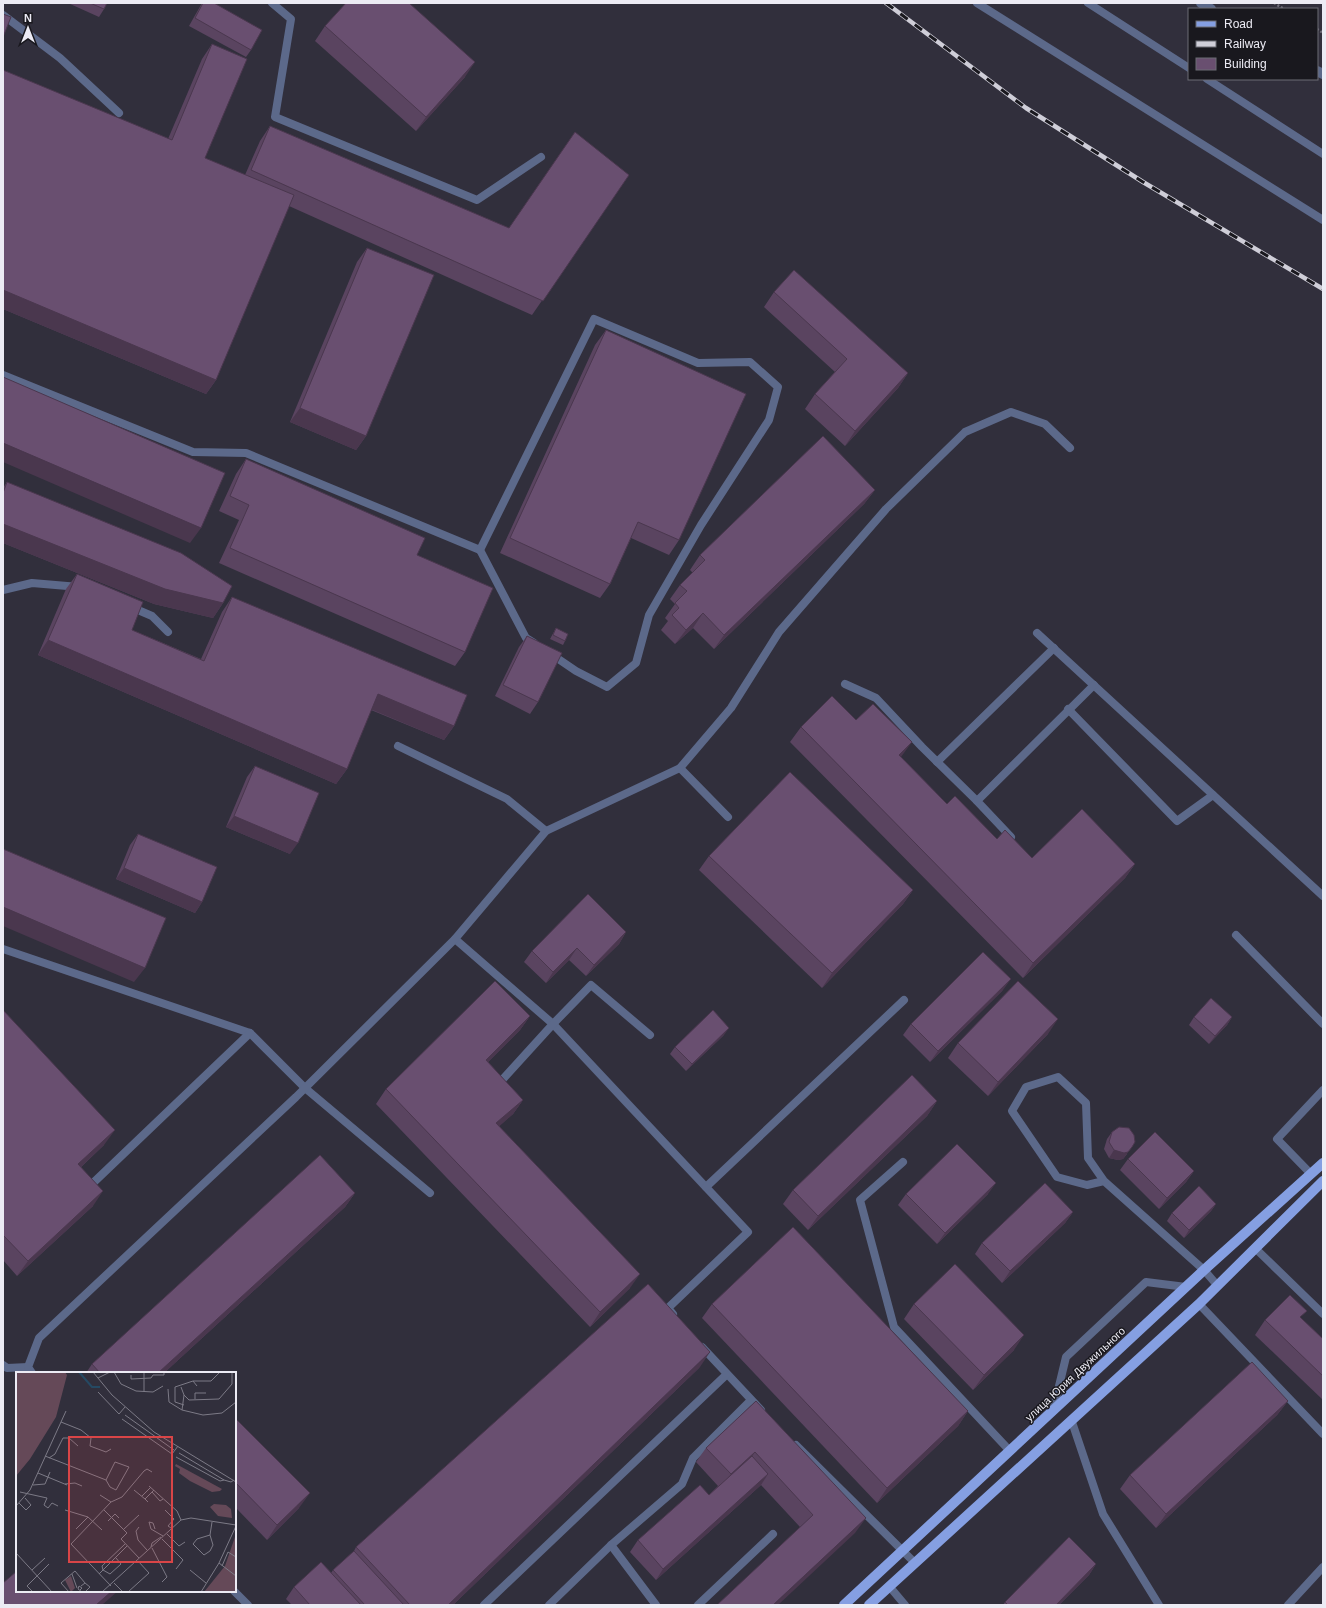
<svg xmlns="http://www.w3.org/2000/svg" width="1326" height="1608" viewBox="0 0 1326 1608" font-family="Arial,sans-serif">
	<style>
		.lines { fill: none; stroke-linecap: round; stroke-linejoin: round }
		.path { stroke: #716f7b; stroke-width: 2.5; stroke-dasharray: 2 2; stroke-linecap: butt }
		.service { stroke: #5c698a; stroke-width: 8 }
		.tertiary { stroke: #5c698a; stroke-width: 10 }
		.primary { stroke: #859fe2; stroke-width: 10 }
		.rail-casing { stroke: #cfced8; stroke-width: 4.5 }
		.rail { stroke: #19181e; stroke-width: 3; stroke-dasharray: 9; stroke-linecap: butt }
		.wall { fill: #5a4460 }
		.shaded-wall { fill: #4a374e }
		.building { fill: #694f70; stroke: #4a374e }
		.labels { text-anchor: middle; stroke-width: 3; stroke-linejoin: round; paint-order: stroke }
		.street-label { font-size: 11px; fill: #ecebf4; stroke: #19181e }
		.inset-river { fill: none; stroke: #254963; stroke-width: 2 }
		.inset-road { fill: none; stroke: #7c7a86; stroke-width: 1 }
		.view { fill: #d94547; fill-opacity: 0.15; stroke: #d94547; stroke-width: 2 }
		.inset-edge { fill: none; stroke: #ecebf4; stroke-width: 2 }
	</style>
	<rect width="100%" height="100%" fill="#312f3c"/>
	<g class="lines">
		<g class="path">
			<path d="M 1274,3 L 1284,9"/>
			<path d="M 1317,29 L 1323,33"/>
		</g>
		<g class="service">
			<path d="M 272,3 L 291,19 L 275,117 L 477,200 L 541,157"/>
			<path d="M 977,3 L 1323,220"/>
			<path d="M 1088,3 L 1189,68"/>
			<path d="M 3,15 L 60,58 L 119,113"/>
			<path d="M 1207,79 L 1323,154"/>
			<path d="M 3,375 L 193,452 L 246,453 L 480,550 L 594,319 L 698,363 L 750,362 L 778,387 L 769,420 L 701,525 L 649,615 L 636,663 L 607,687 L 576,671 L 551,654"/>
			<path d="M 480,550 L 526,638 L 534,643"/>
			<path d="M 3,590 L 32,583 L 79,587"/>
			<path d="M 131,607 L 152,616 L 168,632"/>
			<path d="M 1037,633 L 1323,896"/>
			<path d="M 845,684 L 876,698 L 922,747 L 977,801"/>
			<path d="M 1068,709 L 1177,821 L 1213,795"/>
			<path d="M 398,746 L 507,799 L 546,831"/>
			<path d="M 937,762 L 1054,648"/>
			<path d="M 680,768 L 728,817"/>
			<path d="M 1011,837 L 977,801 L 1094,685"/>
			<path d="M 1236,935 L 1323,1024"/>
			<path d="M 455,939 L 553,1024 L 748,1232 L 668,1308 L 673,1314"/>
			<path d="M 3,949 L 250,1033"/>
			<path d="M 503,1079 L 553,1024 L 591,985 L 650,1035"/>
			<path d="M 903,1162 L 860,1200 L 894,1327 L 1010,1451"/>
			<path d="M 1311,1174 L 1277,1139 L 1323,1090"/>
			<path d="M 1104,1181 L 1088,1158 L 1086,1103 L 1058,1077 L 1026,1087 L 1012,1111 L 1057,1177 L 1087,1185 L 1104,1181 L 1204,1270 L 1217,1285"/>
			<path d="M 93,1183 L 250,1033 L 305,1088 L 430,1193"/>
			<path d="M 706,1187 L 904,1000"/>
			<path d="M 1256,1249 L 1323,1314"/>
			<path d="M 1199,1304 L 1323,1434"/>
			<path d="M 702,1347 L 761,1410"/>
			<path d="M 3,1365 L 7,1368 L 28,1367"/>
			<path d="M 32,1373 L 28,1367 L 39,1338 L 296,1097 L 455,939 L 546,831 L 680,768 L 731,708 L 779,632 L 886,509 L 965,432 L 1011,412 L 1045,424 L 1070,448"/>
			<path d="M 1053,1411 L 1066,1357 L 1146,1282 L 1186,1287"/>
			<path d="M 1072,1422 L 1103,1514 L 1159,1605"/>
			<path d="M 796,1445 L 915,1563"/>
			<path d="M 611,1545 L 656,1605"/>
			<path d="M 889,1586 L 905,1605"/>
			<path d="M 234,1591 L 248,1605"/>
			<path d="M 484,1605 L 726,1375"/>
			<path d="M 549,1605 L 611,1545 L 682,1484 L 693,1458 L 751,1400"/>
			<path d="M 698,1605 L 773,1534"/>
			<path d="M 1288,1605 L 1323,1567"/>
		</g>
		<g class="tertiary">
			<path d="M 1201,3 L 1211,9"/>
			<path d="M 1317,71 L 1323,74"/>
		</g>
		<g class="primary">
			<path d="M 844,1605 L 1204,1270 L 1323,1163"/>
			<path d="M 869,1605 L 1199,1304 L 1323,1181"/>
		</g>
		<g class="rail-casing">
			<path id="rail" d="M 886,3 L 1026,108 L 1143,182 L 1323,289"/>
		</g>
		<use href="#rail" class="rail"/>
	</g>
	<g class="wall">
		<path d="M 68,3 L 107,3 L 104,9 L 99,17 Z"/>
		<path d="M 202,3 L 214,3 L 251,50 L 246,57 L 189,26 Z"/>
		<path d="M 325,26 L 465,77 L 416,131 L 315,41 Z"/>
		<path d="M 212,44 L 205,158 L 245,175 L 260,141 L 270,126 L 509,228 L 629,175 L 532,315 L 289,206 L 216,380 L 206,394 L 3,309 L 3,70 L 168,139 L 202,59 Z"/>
		<path d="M 367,248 L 366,436 L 356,450 L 290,422 L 357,262 Z"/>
		<path d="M 774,292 L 908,373 L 898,388 L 845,446 L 805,409 L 815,394 L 835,372 L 764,307 Z"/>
		<path d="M 606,330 L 679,540 L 669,555 L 631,538 L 610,584 L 600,598 L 500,553 L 595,345 Z"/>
		<path d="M 246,459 L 417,555 L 465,652 L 455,666 L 219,563 L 239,520 L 219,511 L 236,474 Z"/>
		<path d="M 7,482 L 223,603 L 213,618 L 154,604 L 3,543 L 3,488 Z"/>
		<path d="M 875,490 L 864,504 L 714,649 L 693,628 L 675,644 L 661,630 L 668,621 L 665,618 L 675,604 L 670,599 L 680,585 L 693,573 L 690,570 L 700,555 Z"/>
		<path d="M 77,574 L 132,630 L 201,659 L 222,612 L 232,597 L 454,726 L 444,740 L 371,710 L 347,769 L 336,784 L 38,655 L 66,589 Z"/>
		<path d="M 556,628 L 565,641 L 563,645 L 550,639 Z"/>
		<path d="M 527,636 L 538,702 L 530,714 L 495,696 L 519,647 Z"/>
		<path d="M 856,720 L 901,757 L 947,804 L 997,839 L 1032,858 L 1135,864 L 1125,878 L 1023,978 L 790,742 L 801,727 Z"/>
		<path d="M 255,766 L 290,854 L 226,827 L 247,777 Z"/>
		<path d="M 138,834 L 202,902 L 195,913 L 116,879 L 130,845 Z"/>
		<path d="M 709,856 L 913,890 L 903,904 L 822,988 L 699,870 Z"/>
		<path d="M 626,932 L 619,944 L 586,976 L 569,960 L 546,983 L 524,962 L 532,951 Z"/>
		<path d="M 1003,990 L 930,1062 L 903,1035 L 911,1024 Z"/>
		<path d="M 3,1010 L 104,1145 L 81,1167 L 93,1206 L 17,1276 L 3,1260 Z"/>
		<path d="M 530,1016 L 520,1030 L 488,1062 L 523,1100 L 513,1114 L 499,1126 L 630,1288 L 590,1327 L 376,1104 L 386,1089 Z"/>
		<path d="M 1194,1017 L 1232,1017 L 1227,1025 L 1209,1044 L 1189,1025 Z"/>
		<path d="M 1048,1034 L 988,1096 L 948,1058 L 958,1043 Z"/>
		<path d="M 724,1035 L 686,1071 L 670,1054 L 675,1047 Z"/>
		<path d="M 937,1101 L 927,1116 L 808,1230 L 783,1204 L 793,1190 Z"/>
		<path d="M 1112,1132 L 1127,1154 L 1123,1159 L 1118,1160 L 1109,1158 L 1104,1149 L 1107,1139 Z"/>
		<path d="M 1128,1159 L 1194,1171 L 1186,1182 L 1159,1209 L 1120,1170 Z"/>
		<path d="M 355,1193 L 345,1207 L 164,1373 L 86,1373 L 92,1364 Z"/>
		<path d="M 906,1194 L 988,1194 L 937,1244 L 898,1205 Z"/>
		<path d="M 1216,1204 L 1211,1211 L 1184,1238 L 1167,1221 L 1172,1213 Z"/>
		<path d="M 1073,1212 L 1065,1223 L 1002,1283 L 975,1254 L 982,1243 Z"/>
		<path d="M 712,1304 L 968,1411 L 958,1426 L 877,1503 L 702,1318 Z"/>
		<path d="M 914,1304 L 1014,1350 L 973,1390 L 904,1319 Z"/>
		<path d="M 1301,1318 L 1323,1339 L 1323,1400 L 1255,1335 L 1265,1320 Z"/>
		<path d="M 700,1367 L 453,1605 L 292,1605 L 286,1599 L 294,1587 L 331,1573 L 333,1570 L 354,1551 L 356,1547 Z"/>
		<path d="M 756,1401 L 855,1533 L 800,1527 L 761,1485 L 656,1580 L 630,1552 L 638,1540 L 709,1495 L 718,1486 L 696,1462 L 706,1448 Z"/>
		<path d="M 1288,1401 L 1277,1415 L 1156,1528 L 1120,1489 L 1130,1475 Z"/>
		<path d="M 235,1418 L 299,1508 L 267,1540 L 235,1507 Z"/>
		<path d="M 1096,1564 L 1089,1575 L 1059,1605 L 1003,1605 L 1005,1602 Z"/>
	</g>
	<g class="shaded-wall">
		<path d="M 475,62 L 465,77 L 416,131 L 426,117 Z"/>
		<path d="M 3,290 L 216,380 L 206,394 L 3,309 Z"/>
		<path d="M 908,373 L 898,388 L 845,446 L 855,431 Z"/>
		<path d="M 300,408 L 366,436 L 356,450 L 290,422 Z"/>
		<path d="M 3,443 L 201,528 L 190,543 L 3,462 Z"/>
		<path d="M 875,490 L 864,504 L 714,649 L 724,635 Z"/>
		<path d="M 3,524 L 223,603 L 213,618 L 154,604 L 3,543 Z"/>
		<path d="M 703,613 L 693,628 L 675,644 L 686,630 Z"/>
		<path d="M 48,640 L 347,769 L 336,784 L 38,655 Z"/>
		<path d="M 378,694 L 454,726 L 444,740 L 368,708 Z"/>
		<path d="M 912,742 L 901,757 L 889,770 L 899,755 Z"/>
		<path d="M 234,816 L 298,843 L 290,854 L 226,827 Z"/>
		<path d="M 1135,864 L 1125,878 L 1023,978 L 1033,963 Z"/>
		<path d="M 124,868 L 202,902 L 195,913 L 116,879 Z"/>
		<path d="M 913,890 L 903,904 L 822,988 L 832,973 Z"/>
		<path d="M 3,907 L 145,968 L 134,982 L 3,926 Z"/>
		<path d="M 626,932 L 619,944 L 586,976 L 594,965 Z"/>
		<path d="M 577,948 L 569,960 L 546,983 L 553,972 Z"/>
		<path d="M 1011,979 L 1003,990 L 930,1062 L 938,1051 Z"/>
		<path d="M 530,1016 L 520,1030 L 476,1074 L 486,1060 Z"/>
		<path d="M 1232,1017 L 1227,1025 L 1209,1044 L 1215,1036 Z"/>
		<path d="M 1058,1019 L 1048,1034 L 988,1096 L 998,1082 Z"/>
		<path d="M 729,1028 L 724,1035 L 686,1071 L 692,1064 Z"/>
		<path d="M 523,1100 L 513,1114 L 486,1138 L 496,1123 Z"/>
		<path d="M 937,1101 L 927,1116 L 808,1230 L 818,1216 Z"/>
		<path d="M 115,1130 L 104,1145 L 68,1179 L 78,1164 Z"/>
		<path d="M 1132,1147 L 1123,1159 L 1118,1160 L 1109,1158 L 1114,1150 Z"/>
		<path d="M 1194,1171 L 1186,1182 L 1159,1209 L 1167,1198 Z"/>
		<path d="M 996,1183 L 988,1194 L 937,1244 L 945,1233 Z"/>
		<path d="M 103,1191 L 93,1206 L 17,1276 L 28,1261 Z"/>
		<path d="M 355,1193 L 345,1207 L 164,1373 L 158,1373 Z"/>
		<path d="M 1216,1204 L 1211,1211 L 1184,1238 L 1189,1230 Z"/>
		<path d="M 1073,1212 L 1065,1223 L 1002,1283 L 1010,1271 Z"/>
		<path d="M 640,1274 L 630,1288 L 590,1327 L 600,1312 Z"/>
		<path d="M 1024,1335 L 1014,1350 L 973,1390 L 984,1375 Z"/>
		<path d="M 710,1352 L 700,1367 L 453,1605 L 448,1605 Z"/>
		<path d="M 1288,1401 L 1277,1415 L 1156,1528 L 1166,1514 Z"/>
		<path d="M 968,1411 L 958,1426 L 877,1503 L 887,1488 Z"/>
		<path d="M 755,1452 L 745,1467 L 720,1489 L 731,1474 Z"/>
		<path d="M 768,1474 L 761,1485 L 656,1580 L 663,1569 Z"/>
		<path d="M 310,1493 L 299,1508 L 267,1540 L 277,1525 Z"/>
		<path d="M 866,1518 L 855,1533 L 778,1605 L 773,1605 Z"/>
		<path d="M 1096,1564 L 1089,1575 L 1059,1605 L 1056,1605 Z"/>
		<path d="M 112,1591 L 118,1591 L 102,1605 L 96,1605 Z"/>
	</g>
	<g class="building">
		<path d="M 90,3 L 107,3 L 104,9 Z"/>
		<path d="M 203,3 L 214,3 L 262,30 L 251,50 L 195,18 Z"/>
		<path d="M 346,3 L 409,3 L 475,62 L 426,117 L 325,26 Z"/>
		<path d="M 3,14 L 11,17 L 3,37 Z"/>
		<path d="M 212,44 L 247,59 L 205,158 L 294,195 L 216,380 L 3,290 L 3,70 L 172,140 Z"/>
		<path d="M 270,126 L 509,228 L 575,132 L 629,175 L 543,301 L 251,170 Z"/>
		<path d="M 367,248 L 434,275 L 366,436 L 300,408 Z"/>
		<path d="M 794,270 L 908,373 L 855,431 L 815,394 L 847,359 L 774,292 Z"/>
		<path d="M 606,330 L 746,394 L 679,540 L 638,522 L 610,584 L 510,538 Z"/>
		<path d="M 3,377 L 225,473 L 201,528 L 3,443 Z"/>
		<path d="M 823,436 L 875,490 L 724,635 L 703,613 L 686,630 L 672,615 L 679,608 L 675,603 L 687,591 L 680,585 L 705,560 L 700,555 Z"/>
		<path d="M 246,459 L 425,538 L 417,555 L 493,588 L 465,652 L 230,548 L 249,505 L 230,496 Z"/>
		<path d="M 7,482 L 181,553 L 232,586 L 223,603 L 165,589 L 3,524 L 3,493 Z"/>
		<path d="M 77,574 L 143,602 L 132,630 L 204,661 L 232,597 L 467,695 L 454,726 L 378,694 L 347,769 L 48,640 Z"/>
		<path d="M 556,628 L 568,634 L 565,641 L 553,635 Z"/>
		<path d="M 527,636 L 562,653 L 538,702 L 503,685 Z"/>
		<path d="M 832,696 L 856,720 L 873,704 L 912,742 L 899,755 L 947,804 L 955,796 L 997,839 L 1005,830 L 1032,858 L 1082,809 L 1135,864 L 1033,963 L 801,727 Z"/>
		<path d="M 255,766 L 319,793 L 298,843 L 234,816 Z"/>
		<path d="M 790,772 L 913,890 L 832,973 L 709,856 Z"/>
		<path d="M 138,834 L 217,867 L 202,902 L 124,868 Z"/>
		<path d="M 3,849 L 166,918 L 145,968 L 3,907 Z"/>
		<path d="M 588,894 L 626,932 L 594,965 L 577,948 L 553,972 L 532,951 Z"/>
		<path d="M 983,952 L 1011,979 L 938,1051 L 911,1024 Z"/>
		<path d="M 495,981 L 530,1016 L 486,1060 L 523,1100 L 496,1123 L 640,1274 L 600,1312 L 386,1089 Z"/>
		<path d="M 1018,981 L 1058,1019 L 998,1082 L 958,1043 Z"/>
		<path d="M 1211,998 L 1232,1017 L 1215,1036 L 1194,1017 Z"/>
		<path d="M 3,1010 L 115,1130 L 78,1164 L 103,1191 L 28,1261 L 3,1235 Z"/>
		<path d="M 713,1010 L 729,1028 L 692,1064 L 675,1047 Z"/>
		<path d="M 912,1075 L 937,1101 L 818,1216 L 793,1190 Z"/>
		<path d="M 1119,1127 L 1129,1128 L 1134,1135 L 1135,1142 L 1132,1147 L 1128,1152 L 1124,1153 L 1114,1150 L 1109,1142 L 1112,1132 Z"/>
		<path d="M 1155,1132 L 1194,1171 L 1167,1198 L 1128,1159 Z"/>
		<path d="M 957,1144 L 996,1183 L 945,1233 L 906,1194 Z"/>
		<path d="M 320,1155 L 355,1193 L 158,1373 L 100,1373 L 92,1364 Z"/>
		<path d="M 1045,1183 L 1073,1212 L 1010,1271 L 982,1243 Z"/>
		<path d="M 1199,1186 L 1216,1204 L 1189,1230 L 1172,1213 Z"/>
		<path d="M 793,1227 L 968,1411 L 887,1488 L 712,1304 Z"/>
		<path d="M 955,1264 L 1024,1335 L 984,1375 L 914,1304 Z"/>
		<path d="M 648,1284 L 710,1352 L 448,1605 L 410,1605 L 356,1547 Z"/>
		<path d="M 1290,1295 L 1307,1311 L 1300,1317 L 1323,1339 L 1323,1376 L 1265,1320 Z"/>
		<path d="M 1252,1362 L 1288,1401 L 1166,1514 L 1130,1475 Z"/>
		<path d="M 756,1401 L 866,1518 L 773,1605 L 717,1605 L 813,1515 L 755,1452 L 731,1474 L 706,1448 Z"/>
		<path d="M 235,1418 L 310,1493 L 277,1525 L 235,1482 Z"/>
		<path d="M 752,1456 L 768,1474 L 663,1569 L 638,1540 L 700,1485 L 709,1495 Z"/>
		<path d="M 1069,1537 L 1096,1564 L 1056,1605 L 1008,1605 L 1005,1602 Z"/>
		<path d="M 354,1551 L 404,1605 L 365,1605 L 333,1570 Z"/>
		<path d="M 321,1562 L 361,1605 L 310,1605 L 294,1587 Z"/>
		<path d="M 17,1571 L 17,1591 L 112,1591 L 96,1605 L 3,1605 L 3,1583 Z"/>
	</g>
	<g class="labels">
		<g class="street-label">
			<text transform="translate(1075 1374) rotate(-43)" y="4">улица Юрия Двужильного</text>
		</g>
	</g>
	<g transform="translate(16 1372)">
		<rect width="220" height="220" fill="#312f3c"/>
		<path d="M 0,0 L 49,0 L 51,3 L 40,45 L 14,87 L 0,104 ZM 160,92 L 206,117 L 204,119 L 196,120 L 174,109 L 163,101 L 164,97 L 159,94 ZM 198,132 L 210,133 L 215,137 L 216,146 L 202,144 L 194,135 ZM 220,162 L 220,220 L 188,220 L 209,194 ZM 55,204 L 59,216 L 55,220 L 49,208 Z" fill="#654958"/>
		<path class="inset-river" d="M 63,0 L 76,15 L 84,15"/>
		<path class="inset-road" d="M 77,0 L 96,23 L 138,60 L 220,110M 98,0 L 105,12 L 120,19 L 137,20 L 147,14M 128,0 L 128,20M 115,3 L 115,7 L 135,6 L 137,3 L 148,3 L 148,0M 82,6 L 94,0M 181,14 L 177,9 L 195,9 L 204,0M 165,15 L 168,23 L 166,38 L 187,43 L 206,41 L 220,30M 152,17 L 153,30 L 166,38M 82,20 L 103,42 L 109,35M 168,23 L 173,28 L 203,27 L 216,12 L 216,0M 179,27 L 179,21 L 190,21M 168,33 L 159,30 L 159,15 L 177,9M 109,43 L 158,78M 106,47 L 156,82 L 162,74M 45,50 L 65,58 L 75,66 L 74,74 L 90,80 L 95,77M 163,81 L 208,108 L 215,110 L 218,108M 29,84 L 90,108 L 99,90 L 113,95 L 100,118 L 94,115 L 90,108M 160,85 L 204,109 L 208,108M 33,86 L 39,82 L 47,66 L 53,66 L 62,74M 22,101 L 51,113M 49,112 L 59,111 L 66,114M 17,113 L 29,112 L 34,100M 133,114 L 161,139 L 165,148M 118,118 L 129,127M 4,120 L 31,126 L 28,133 L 32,136 L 36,131 L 42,134M 136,120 L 144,129 L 147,127M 84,123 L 95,130M 126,124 L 135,115M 132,130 L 129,127 L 138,118M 3,131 L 10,138 L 15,133 L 9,126M 0,134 L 14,118 L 50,39M 49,138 L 72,145M 88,138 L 111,161 L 105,167 L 123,186M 149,138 L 158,147 L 152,154 L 155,156M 92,149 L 99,142 L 103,146M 123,155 L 120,159 L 122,168 L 131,178M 60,157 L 72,145 L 86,158M 108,157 L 123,143M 139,157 L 137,151 L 133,150 L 135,157 L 147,164M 151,162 L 163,174 L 169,170M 194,163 L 181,167 L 177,172 L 188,183 L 194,179 L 197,173 L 194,163 L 196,150M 146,167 L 167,188 L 160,197M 135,175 L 136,171 L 145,165M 136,176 L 151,205 L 146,210M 0,181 L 36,220M 203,191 L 220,204M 206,194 L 212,180 L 220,185M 16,198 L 29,186M 87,198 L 86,194 L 109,172M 87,198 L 94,202 L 105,192 L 100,186M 174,198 L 190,211M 56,202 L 61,216M 83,202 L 111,174M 98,211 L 107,220M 65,214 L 69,211 L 74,215 L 69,220M 95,214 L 55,172 L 95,130 L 106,125 L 128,99 L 131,97 L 136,100M 64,218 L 66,216 L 63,214 L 62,217 L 66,220M 17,220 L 11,214 L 33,192M 53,220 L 45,211 L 59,199 L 69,211M 86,220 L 165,148 L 175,146 L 220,153M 112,220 L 133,201 L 122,189M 185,220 L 203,191 L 220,154"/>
		<path class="view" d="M 53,65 L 156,65 L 156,190 L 53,190 Z"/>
		<rect width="220" height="220" class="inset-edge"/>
	</g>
	<rect width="1326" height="1608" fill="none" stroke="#ecebf4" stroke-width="8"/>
	<rect x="1188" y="8" width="130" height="72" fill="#19181e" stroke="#6d6c74"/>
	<rect x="1196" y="21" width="20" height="6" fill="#859fe2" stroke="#6d6c74"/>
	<text x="1224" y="28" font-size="12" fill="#ecebf4">Road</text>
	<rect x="1196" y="41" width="20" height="6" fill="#cfced8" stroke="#6d6c74"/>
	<text x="1224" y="48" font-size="12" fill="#ecebf4">Railway</text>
	<rect x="1196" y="58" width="20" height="12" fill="#694f70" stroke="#6d6c74"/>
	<text x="1224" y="68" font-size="12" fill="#ecebf4">Building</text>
	<g transform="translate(28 28)" stroke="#19181e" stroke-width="3" paint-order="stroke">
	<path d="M0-3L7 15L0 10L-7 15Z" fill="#ecebf4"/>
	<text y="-6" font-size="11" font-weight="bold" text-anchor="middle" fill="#ecebf4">N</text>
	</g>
</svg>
